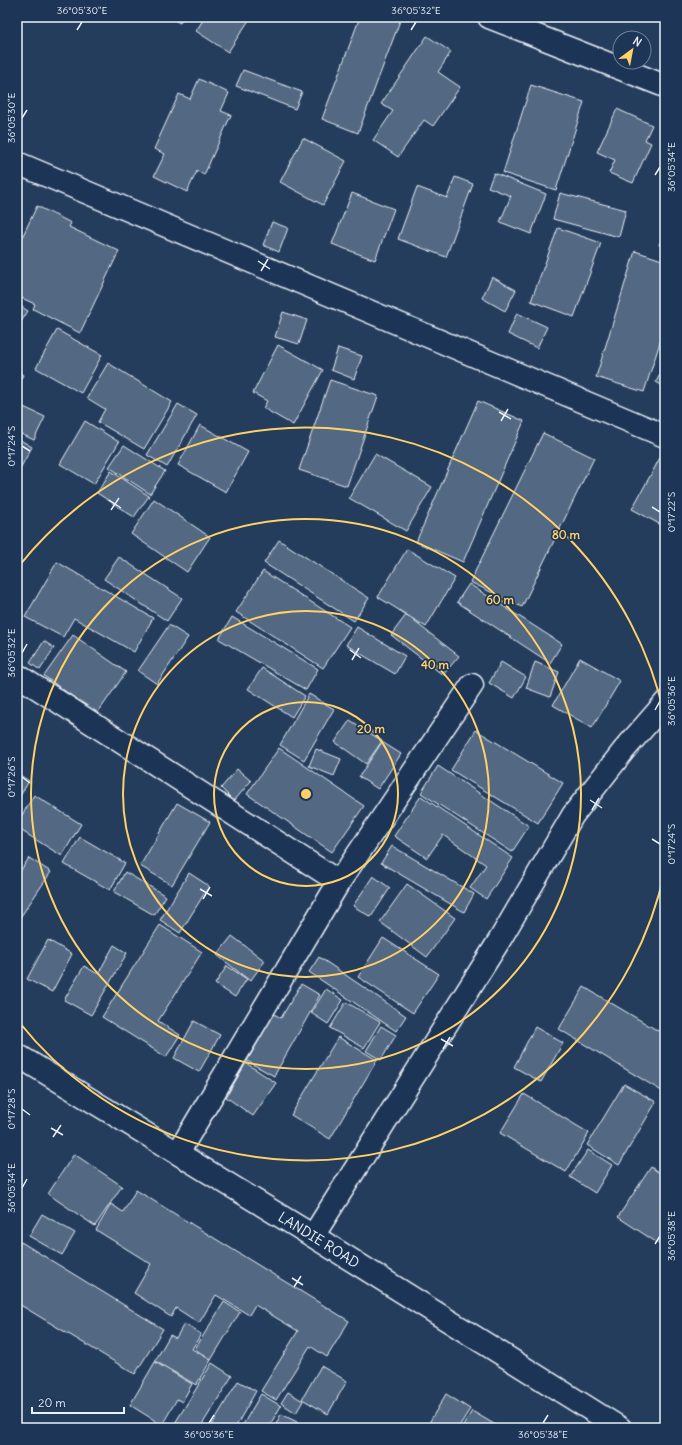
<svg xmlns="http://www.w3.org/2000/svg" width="682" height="1445" viewBox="0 0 682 1445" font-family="Delius,sans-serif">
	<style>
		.building { fill: #536782; stroke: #e8f1f8 }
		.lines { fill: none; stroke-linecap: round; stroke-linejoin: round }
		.minor-casing { stroke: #e8f1f8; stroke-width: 25 }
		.minor { stroke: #1d3557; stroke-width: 22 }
		.ticks { fill: none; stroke: #e8f1f8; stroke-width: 1.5 }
		.ring { fill: none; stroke: #ffd166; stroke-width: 2 }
		.labels { text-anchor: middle; stroke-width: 3.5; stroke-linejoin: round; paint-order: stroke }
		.street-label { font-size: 14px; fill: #e8f1f8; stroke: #1d3557 }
		.centre { fill: #ffd166; stroke: #1d3557; stroke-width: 2 }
		.ring-label { font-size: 12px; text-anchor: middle; font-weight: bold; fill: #ffd166; stroke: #1d3557; stroke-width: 3.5; stroke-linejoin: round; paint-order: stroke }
		.neatline { fill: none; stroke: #e8f1f8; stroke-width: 1.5 }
		.ticks-label { font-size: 10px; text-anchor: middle; fill: #e8f1f8 }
	</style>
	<rect width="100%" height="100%" fill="#253d5d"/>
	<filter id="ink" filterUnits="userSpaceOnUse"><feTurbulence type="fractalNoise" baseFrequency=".025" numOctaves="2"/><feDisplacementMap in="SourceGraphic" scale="8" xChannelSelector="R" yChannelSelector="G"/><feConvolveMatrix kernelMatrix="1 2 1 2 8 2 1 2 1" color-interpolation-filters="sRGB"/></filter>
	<g filter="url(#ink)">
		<g class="building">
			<path d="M 168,17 L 183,17 L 180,23 Z"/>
			<path d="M 205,17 L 251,17 L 228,52 L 196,31 Z"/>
			<path d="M 360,17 L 398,17 L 401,18 L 358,133 L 322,119 Z"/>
			<path d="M 427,36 L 451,52 L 438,72 L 460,87 L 433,126 L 424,120 L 398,157 L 373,140 L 393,111 L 381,104 Z"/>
			<path d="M 243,70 L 302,92 L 295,109 L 236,86 Z"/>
			<path d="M 199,79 L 229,93 L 221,111 L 231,115 L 204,175 L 197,171 L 187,192 L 154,176 L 165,154 L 154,149 L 179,94 L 190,99 Z"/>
			<path d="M 531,85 L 584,102 L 556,190 L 503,173 Z"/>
			<path d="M 617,109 L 652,125 L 645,140 L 651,143 L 633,183 L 609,173 L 615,160 L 597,152 Z"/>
			<path d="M 303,138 L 346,161 L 323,205 L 280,182 Z"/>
			<path d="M 494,173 L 546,194 L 531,234 L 500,222 L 511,196 L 488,187 Z"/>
			<path d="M 455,177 L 473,184 L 446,257 L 398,239 L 417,187 L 447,198 Z"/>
			<path d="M 352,193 L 394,209 L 375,260 L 332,244 Z"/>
			<path d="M 560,193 L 626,210 L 619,237 L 553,219 Z"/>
			<path d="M 37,206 L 71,223 L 69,227 L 119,251 L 80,333 L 33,309 L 35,304 L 17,296 L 17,248 Z"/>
			<path d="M 272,222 L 288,228 L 279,252 L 263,245 Z"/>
			<path d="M 558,228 L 601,243 L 574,317 L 531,301 Z"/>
			<path d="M 665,231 L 665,247 L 659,245 Z"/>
			<path d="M 635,251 L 665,261 L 665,327 L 644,392 L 596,377 Z"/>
			<path d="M 492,277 L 516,290 L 505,311 L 482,298 Z"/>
			<path d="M 17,304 L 28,311 L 17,328 Z"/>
			<path d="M 283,312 L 307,320 L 299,344 L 275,337 Z"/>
			<path d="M 517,313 L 547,327 L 537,348 L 508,334 Z"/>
			<path d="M 57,330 L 102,355 L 81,393 L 36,368 Z"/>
			<path d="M 278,345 L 323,370 L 293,425 L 263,408 L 267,401 L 253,393 Z"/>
			<path d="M 338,348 L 362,356 L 354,379 L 331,370 Z"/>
			<path d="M 108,363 L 172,402 L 144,449 L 98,422 L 105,409 L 87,398 Z"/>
			<path d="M 665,365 L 665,387 L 656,382 Z"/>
			<path d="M 17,371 L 23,375 L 17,386 Z"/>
			<path d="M 330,380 L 378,396 L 347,486 L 299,470 Z"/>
			<path d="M 478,401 L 524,421 L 463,562 L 416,542 Z"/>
			<path d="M 17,404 L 45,417 L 34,440 L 17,432 Z"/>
			<path d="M 178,404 L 197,415 L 167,467 L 147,455 Z"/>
			<path d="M 85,421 L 119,442 L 94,484 L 60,464 Z"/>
			<path d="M 200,425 L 248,452 L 226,492 L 178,465 Z"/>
			<path d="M 543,433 L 594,458 L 522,607 L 470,582 Z"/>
			<path d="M 17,438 L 32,447 L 17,474 Z"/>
			<path d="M 124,445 L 165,471 L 150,494 L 109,467 Z"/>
			<path d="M 375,454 L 432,487 L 406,531 L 349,498 Z"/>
			<path d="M 661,456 L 665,458 L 665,523 L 663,526 L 632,509 Z"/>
			<path d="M 111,471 L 149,496 L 134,517 L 97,493 Z"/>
			<path d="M 154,499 L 210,537 L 187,572 L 131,534 Z"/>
			<path d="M 279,540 L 369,598 L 354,621 L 264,563 Z"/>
			<path d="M 407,549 L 455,578 L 426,627 L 378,597 Z"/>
			<path d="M 119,557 L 182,598 L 167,621 L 104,579 Z"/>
			<path d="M 57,562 L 153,618 L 134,652 L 74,618 L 63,637 L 25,617 Z"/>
			<path d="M 263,571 L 350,627 L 323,668 L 236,612 Z"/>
			<path d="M 469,584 L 562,644 L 550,663 L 457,602 Z"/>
			<path d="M 406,615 L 459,656 L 443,675 L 391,635 Z"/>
			<path d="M 232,617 L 318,669 L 306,690 L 219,639 Z"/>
			<path d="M 169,625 L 188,637 L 157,684 L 138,671 Z"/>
			<path d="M 357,627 L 405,656 L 395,674 L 346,645 Z"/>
			<path d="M 73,635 L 126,672 L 97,714 L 44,676 Z"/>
			<path d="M 44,641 L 54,648 L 40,670 L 30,663 Z"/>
			<path d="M 580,658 L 620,681 L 592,728 L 553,705 Z"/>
			<path d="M 501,662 L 526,677 L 514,698 L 489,683 Z"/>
			<path d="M 535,662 L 559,672 L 550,697 L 526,688 Z"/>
			<path d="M 262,668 L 305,696 L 292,717 L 248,689 Z"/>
			<path d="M 309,694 L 334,709 L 304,760 L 280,745 Z"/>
			<path d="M 350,720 L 382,741 L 366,764 L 335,742 Z"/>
			<path d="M 476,730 L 563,783 L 538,823 L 451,770 Z"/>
			<path d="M 382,742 L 401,754 L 378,789 L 359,777 Z"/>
			<path d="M 279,748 L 364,806 L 332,852 L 247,794 Z"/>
			<path d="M 316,749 L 341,759 L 334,776 L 309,766 Z"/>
			<path d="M 438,766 L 529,826 L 512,852 L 421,793 Z"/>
			<path d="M 237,769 L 251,781 L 234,801 L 221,788 Z"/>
			<path d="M 17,773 L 29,781 L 17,801 Z"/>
			<path d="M 34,795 L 81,824 L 62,856 L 17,828 L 17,812 L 22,815 Z"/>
			<path d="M 421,796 L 513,858 L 486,899 L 470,888 L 486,865 L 443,835 L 427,858 L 394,836 Z"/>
			<path d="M 177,803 L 210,822 L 172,885 L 140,866 Z"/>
			<path d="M 80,837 L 125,863 L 110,890 L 64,864 Z"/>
			<path d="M 392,846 L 474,894 L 464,912 L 381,863 Z"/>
			<path d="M 29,858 L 51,872 L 17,922 L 17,876 Z"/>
			<path d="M 125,872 L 166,896 L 154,915 L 114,892 Z"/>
			<path d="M 189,873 L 209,886 L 180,933 L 160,920 Z"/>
			<path d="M 373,876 L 390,888 L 371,917 L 353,906 Z"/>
			<path d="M 407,884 L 455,918 L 427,957 L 380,922 Z"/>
			<path d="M 160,925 L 202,952 L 158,1021 L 180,1035 L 166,1057 L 102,1017 Z"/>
			<path d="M 232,936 L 265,961 L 250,981 L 217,955 Z"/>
			<path d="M 383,938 L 439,974 L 413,1013 L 358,977 Z"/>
			<path d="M 48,940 L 72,954 L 52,992 L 27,979 Z"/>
			<path d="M 114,945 L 127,953 L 91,1015 L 64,1000 L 84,966 L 98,974 Z"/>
			<path d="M 319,957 L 406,1016 L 396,1031 L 309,972 Z"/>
			<path d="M 227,966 L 247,979 L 235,997 L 215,984 Z"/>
			<path d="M 301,984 L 320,995 L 274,1076 L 247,1061 L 274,1014 L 281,1018 Z"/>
			<path d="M 584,987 L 665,1035 L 665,1093 L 559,1029 Z"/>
			<path d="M 326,989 L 343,1000 L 328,1024 L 311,1013 Z"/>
			<path d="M 346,1002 L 380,1022 L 364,1048 L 330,1028 Z"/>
			<path d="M 194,1021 L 220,1035 L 199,1072 L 174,1058 Z"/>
			<path d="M 381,1026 L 396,1035 L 381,1060 L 366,1051 Z"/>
			<path d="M 535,1027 L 563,1043 L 541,1082 L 514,1067 Z"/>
			<path d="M 338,1037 L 377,1060 L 330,1139 L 291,1115 Z"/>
			<path d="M 246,1063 L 276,1083 L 253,1116 L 226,1097 Z"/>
			<path d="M 624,1084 L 656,1102 L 619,1165 L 587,1145 Z"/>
			<path d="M 524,1094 L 589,1133 L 566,1172 L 500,1133 Z"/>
			<path d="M 588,1150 L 612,1165 L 595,1193 L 570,1177 Z"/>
			<path d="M 74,1154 L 122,1186 L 95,1226 L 48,1194 Z"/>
			<path d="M 651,1167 L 665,1177 L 665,1248 L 618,1217 Z"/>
			<path d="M 136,1190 L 349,1321 L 327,1357 L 310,1346 L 276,1400 L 261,1391 L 298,1331 L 255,1305 L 249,1315 L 216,1295 L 199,1323 L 176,1308 L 171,1317 L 134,1293 L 151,1264 L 96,1230 L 111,1204 L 123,1212 Z"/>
			<path d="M 42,1214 L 75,1233 L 62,1255 L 29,1236 Z"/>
			<path d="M 21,1242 L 163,1329 L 135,1374 L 17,1303 L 17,1248 Z"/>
			<path d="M 224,1302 L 240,1312 L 211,1360 L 195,1349 Z"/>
			<path d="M 184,1324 L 201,1334 L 192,1349 L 211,1360 L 196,1385 L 155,1361 L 170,1335 L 176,1338 Z"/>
			<path d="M 155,1362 L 192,1384 L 182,1402 L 177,1399 L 162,1425 L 130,1405 Z"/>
			<path d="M 212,1363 L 232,1376 L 200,1428 L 172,1428 Z"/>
			<path d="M 321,1366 L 347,1381 L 328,1414 L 302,1399 Z"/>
			<path d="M 238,1381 L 256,1391 L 235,1428 L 210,1428 Z"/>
			<path d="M 288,1392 L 303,1401 L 296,1413 L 281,1403 Z"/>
			<path d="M 261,1394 L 281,1406 L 268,1428 L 241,1428 Z"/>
			<path d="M 446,1394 L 470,1409 L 458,1428 L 426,1428 Z"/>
			<path d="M 472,1411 L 499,1427 L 498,1428 L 462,1428 Z"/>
			<path d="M 281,1414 L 307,1427 L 306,1428 L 274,1428 Z"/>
		</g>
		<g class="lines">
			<g class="minor-casing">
				<g id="minor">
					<path d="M 489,17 L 665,86"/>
					<path d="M 17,163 L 665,436"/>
					<path d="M 17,675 L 339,882 L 178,1153"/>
					<path d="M 339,882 L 472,685"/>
					<path id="s1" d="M 17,1055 L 313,1236 L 620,1428"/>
					<path d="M 313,1236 L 499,941 L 573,815 L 624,750 L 665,703"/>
				</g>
			</g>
			<use href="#minor" class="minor"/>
		</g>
	</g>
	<path class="ticks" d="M 77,30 L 82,22M 411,30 L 416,22M 22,118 L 27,110M 655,175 L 660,167M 258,261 L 270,269M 261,271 L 268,259M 499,412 L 511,419M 501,421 L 508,409M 22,446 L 30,451M 109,500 L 121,508M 652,507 L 660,512M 111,510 L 119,498M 350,650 L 361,658M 22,653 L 27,644M 352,660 L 359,648M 655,710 L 660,701M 22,777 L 30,783M 590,800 L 602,808M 592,810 L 599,798M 652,839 L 660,844M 200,889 L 212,896M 203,899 L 210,887M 441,1039 L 453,1046M 443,1049 L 450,1037M 22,1109 L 30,1115M 51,1128 L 63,1135M 53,1137 L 61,1125M 22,1188 L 27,1179M 655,1244 L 660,1236M 292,1278 L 303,1285M 294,1287 L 301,1276M 209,1423 L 214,1415M 543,1423 L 548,1415"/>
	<g class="ring">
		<circle cx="306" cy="794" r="92"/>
		<circle cx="306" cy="794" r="183"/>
		<circle cx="306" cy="794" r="275"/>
		<path d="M665 870A367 367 0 0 1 19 1022M19 566A367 367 0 0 1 665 718"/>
	</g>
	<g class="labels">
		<g class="street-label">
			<text dy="5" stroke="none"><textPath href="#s1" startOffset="354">LANDIE ROAD</textPath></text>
		</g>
	</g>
	<circle cx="306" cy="794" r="6" class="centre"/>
	<g class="ring-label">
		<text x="566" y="539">80 m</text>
		<text x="500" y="604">60 m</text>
		<text x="435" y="669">40 m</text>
		<text x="371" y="733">20 m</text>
	</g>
	<rect width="682" height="1445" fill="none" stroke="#1d3557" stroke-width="44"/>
	<g transform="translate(632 50) rotate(32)"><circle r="19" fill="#1d3557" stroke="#6e8097"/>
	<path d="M0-3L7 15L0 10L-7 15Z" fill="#ffd166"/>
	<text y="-6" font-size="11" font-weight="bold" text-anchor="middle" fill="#e8f1f8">N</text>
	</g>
	<path d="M32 1407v6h92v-6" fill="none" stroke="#e8f1f8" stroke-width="2"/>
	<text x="38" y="1407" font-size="12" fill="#e8f1f8" stroke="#1d3557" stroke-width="3" paint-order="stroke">20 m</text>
	<rect x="22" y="22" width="638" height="1401" class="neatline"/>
	<g class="ticks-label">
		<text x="82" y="14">36°05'30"E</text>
		<text x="416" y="14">36°05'32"E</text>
		<text transform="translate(11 118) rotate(-90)" y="4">36°05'30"E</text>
		<text transform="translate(671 167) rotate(-90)" y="4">36°05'34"E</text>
		<text transform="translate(11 446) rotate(-90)" y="4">0°17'24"S</text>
		<text transform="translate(671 512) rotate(-90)" y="4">0°17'22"S</text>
		<text transform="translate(11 653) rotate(-90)" y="4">36°05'32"E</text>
		<text transform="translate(671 701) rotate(-90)" y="4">36°05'36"E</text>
		<text transform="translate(11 777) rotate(-90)" y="4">0°17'26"S</text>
		<text transform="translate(671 844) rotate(-90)" y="4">0°17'24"S</text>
		<text transform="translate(11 1109) rotate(-90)" y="4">0°17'28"S</text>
		<text transform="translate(11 1188) rotate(-90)" y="4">36°05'34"E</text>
		<text transform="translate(671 1236) rotate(-90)" y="4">36°05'38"E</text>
		<text x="209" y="1438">36°05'36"E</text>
		<text x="543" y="1438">36°05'38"E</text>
	</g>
</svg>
